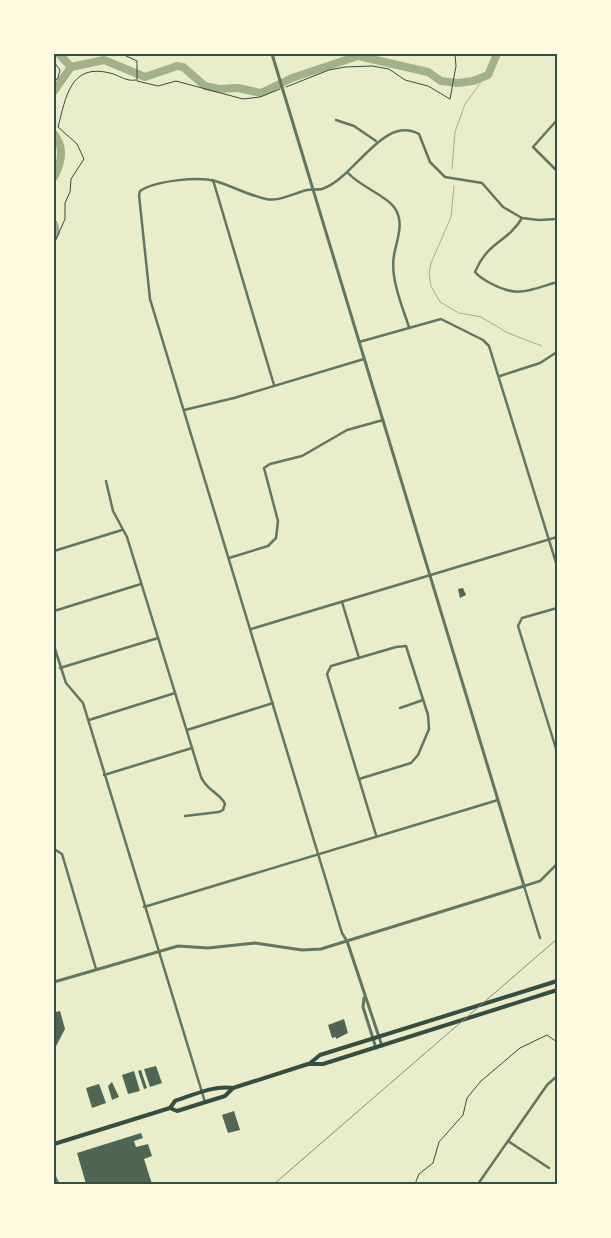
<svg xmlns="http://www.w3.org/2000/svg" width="611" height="1238" viewBox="0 0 611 1238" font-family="'Open Sans',sans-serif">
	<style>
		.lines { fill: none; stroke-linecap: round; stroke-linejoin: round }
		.stream { stroke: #a3b18a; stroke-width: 1 }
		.river { stroke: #a3b18a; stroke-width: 8 }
		.building { fill: #4f6655 }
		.path { stroke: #344e41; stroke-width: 1 }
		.minor { stroke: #617663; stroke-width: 2.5 }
		.tertiary { stroke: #617663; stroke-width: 3 }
		.primary { stroke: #344e41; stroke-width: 4 }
		.rail { stroke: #7c8e77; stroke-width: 1 }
		.neatline { fill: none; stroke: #344e41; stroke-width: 2 }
	</style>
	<rect width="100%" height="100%" fill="#e9edc9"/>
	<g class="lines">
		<g class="stream">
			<path d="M 452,169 L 455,132 L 465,104 L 484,78"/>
			<path d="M 454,186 L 451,217 L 431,263 L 429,274 L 431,286 L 440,302 L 459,313 L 481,317 L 508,333 L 542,346"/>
		</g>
		<g class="river">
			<path d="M 59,54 L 71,67"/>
			<path d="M 71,67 L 104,60 L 145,77 L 177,66 L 183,67 L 205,86 L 219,89 L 238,88 L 261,93 L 292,78 L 358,56 L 428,72 L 441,81 L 458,83 L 473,81 L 488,75 L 497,54"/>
			<path d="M 54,91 L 71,67"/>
			<path d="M 54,134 C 65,147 62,162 54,177"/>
			<path d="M 54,224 L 56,232 L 54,236"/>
		</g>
	</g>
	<g class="building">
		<path d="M 463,588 L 466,595 L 460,598 L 458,589 Z"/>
		<path d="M 56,1009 L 56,1012 L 60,1011 L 65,1029 L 54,1050 L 54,1010 Z"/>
		<path d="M 344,1019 L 348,1033 L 336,1039 L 336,1037 L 332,1038 L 328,1025 Z"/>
		<path d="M 156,1066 L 162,1083 L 150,1087 L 144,1069 Z"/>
		<path d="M 141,1070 L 147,1088 L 144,1089 L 138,1071 Z"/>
		<path d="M 134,1071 L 140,1091 L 128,1094 L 122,1075 Z"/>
		<path d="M 112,1082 L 119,1097 L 112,1100 L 108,1086 Z"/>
		<path d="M 99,1084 L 106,1103 L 92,1108 L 86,1088 Z"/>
		<path d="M 234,1111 L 240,1130 L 228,1133 L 222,1115 Z"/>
		<path d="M 141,1133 L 143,1138 L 134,1141 L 136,1147 L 148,1144 L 152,1156 L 144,1159 L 152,1184 L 86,1184 L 77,1153 Z"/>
	</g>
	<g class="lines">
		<g class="path">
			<path d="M 122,54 L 137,61 L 137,81 L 158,86 L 176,81 L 243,99 L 260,97 L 280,89"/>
			<path d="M 54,62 L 60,70 L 58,78 L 54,82"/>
			<path d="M 286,87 L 329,70 L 345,67 L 372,66 L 389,69 L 405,80 L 428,86 L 450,99 L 456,66 L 455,54"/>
			<path d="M 54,244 L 65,219 L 65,203 L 70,192 L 71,179 L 84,159 L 77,144 L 58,127 C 66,97 70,63 110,73 C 119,75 126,82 136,80"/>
			<path d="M 415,1184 L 419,1174 L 433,1163 L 439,1142 L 463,1115 L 467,1098 L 481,1081 L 520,1048 L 547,1035 L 557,1042"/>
		</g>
		<g class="minor">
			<path d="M 336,120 L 354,126 L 376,141"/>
			<path d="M 557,120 L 533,147 L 557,171"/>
			<path d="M 348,173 C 361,187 385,195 394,207 C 405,222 397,239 394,255 C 390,278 402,306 409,327"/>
			<path d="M 213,180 L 274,385"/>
			<path d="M 522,218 C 507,243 488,241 475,272 C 480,278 486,281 492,284 C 518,298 530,290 557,282"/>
			<path d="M 359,342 L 441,319 L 483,340 L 489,346 L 557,566"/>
			<path d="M 500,376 L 540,363 L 557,352"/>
			<path d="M 184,410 L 234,398 L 364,359"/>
			<path d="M 106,481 L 113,511 L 127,537 L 201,777 C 207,791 220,793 225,804 L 223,810 L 219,812 L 185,816"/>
			<path d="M 54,551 L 122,530"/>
			<path d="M 229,558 L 268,546 L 276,538 L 278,521 L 264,468 L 270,464 L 302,456 L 347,430 L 383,420"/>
			<path d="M 342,602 L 359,658"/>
			<path d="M 557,608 L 522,618 L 518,626 L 557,752"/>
			<path d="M 54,611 L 141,584"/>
			<path d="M 251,629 L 557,537"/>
			<path d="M 54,646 L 66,683 L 83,703 L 205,1102"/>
			<path d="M 60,668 L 158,638"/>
			<path d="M 400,708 L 423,700"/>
			<path d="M 89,720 L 175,693"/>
			<path d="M 187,730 L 273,703"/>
			<path d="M 104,775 L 192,748"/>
			<path d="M 359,779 L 411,763 L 418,755 L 429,729 L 428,715 L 406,646 L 396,647 L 331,666 L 327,674 L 376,835"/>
			<path d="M 54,849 L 62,854 L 96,969"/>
			<path d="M 144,907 L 498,800"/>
			<path d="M 540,938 L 524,886 L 540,881 L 557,864"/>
			<path d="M 347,941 L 342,933 L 150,299 L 139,195 L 140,191 C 155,181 198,176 215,181 C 232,186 248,195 266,199 C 279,202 294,193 307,190 C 311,189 317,190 322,189 C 354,179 383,114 419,134 L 430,162 L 445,177 L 482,183 L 503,207 L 522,218 L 539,220 L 557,219"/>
			<path d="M 508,1141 L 549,1168"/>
			<path d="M 478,1184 L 547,1085 L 557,1076"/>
		</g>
		<g class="tertiary">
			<path d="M 347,941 L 382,1046"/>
			<path d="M 54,982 L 178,946 L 208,948 L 255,943 L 302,950 L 321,949 L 524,886 L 272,54"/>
			<path d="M 364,998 L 363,1007 L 376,1048"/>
			<path d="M 54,1175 L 58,1184"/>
		</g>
		<g class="primary">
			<path d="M 309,1064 L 320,1055 L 557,981"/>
			<path d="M 170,1108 L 175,1101 C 193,1095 214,1085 233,1088 L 308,1064 L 323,1064 L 557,990"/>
			<path d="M 54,1144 L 170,1108 L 177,1111 L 225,1096 L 233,1088"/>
		</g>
		<path class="rail" d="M 274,1184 L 557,939"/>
	</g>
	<rect width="611" height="1238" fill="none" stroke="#fefae0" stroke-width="110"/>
	<rect x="55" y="55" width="501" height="1128" class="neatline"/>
</svg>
